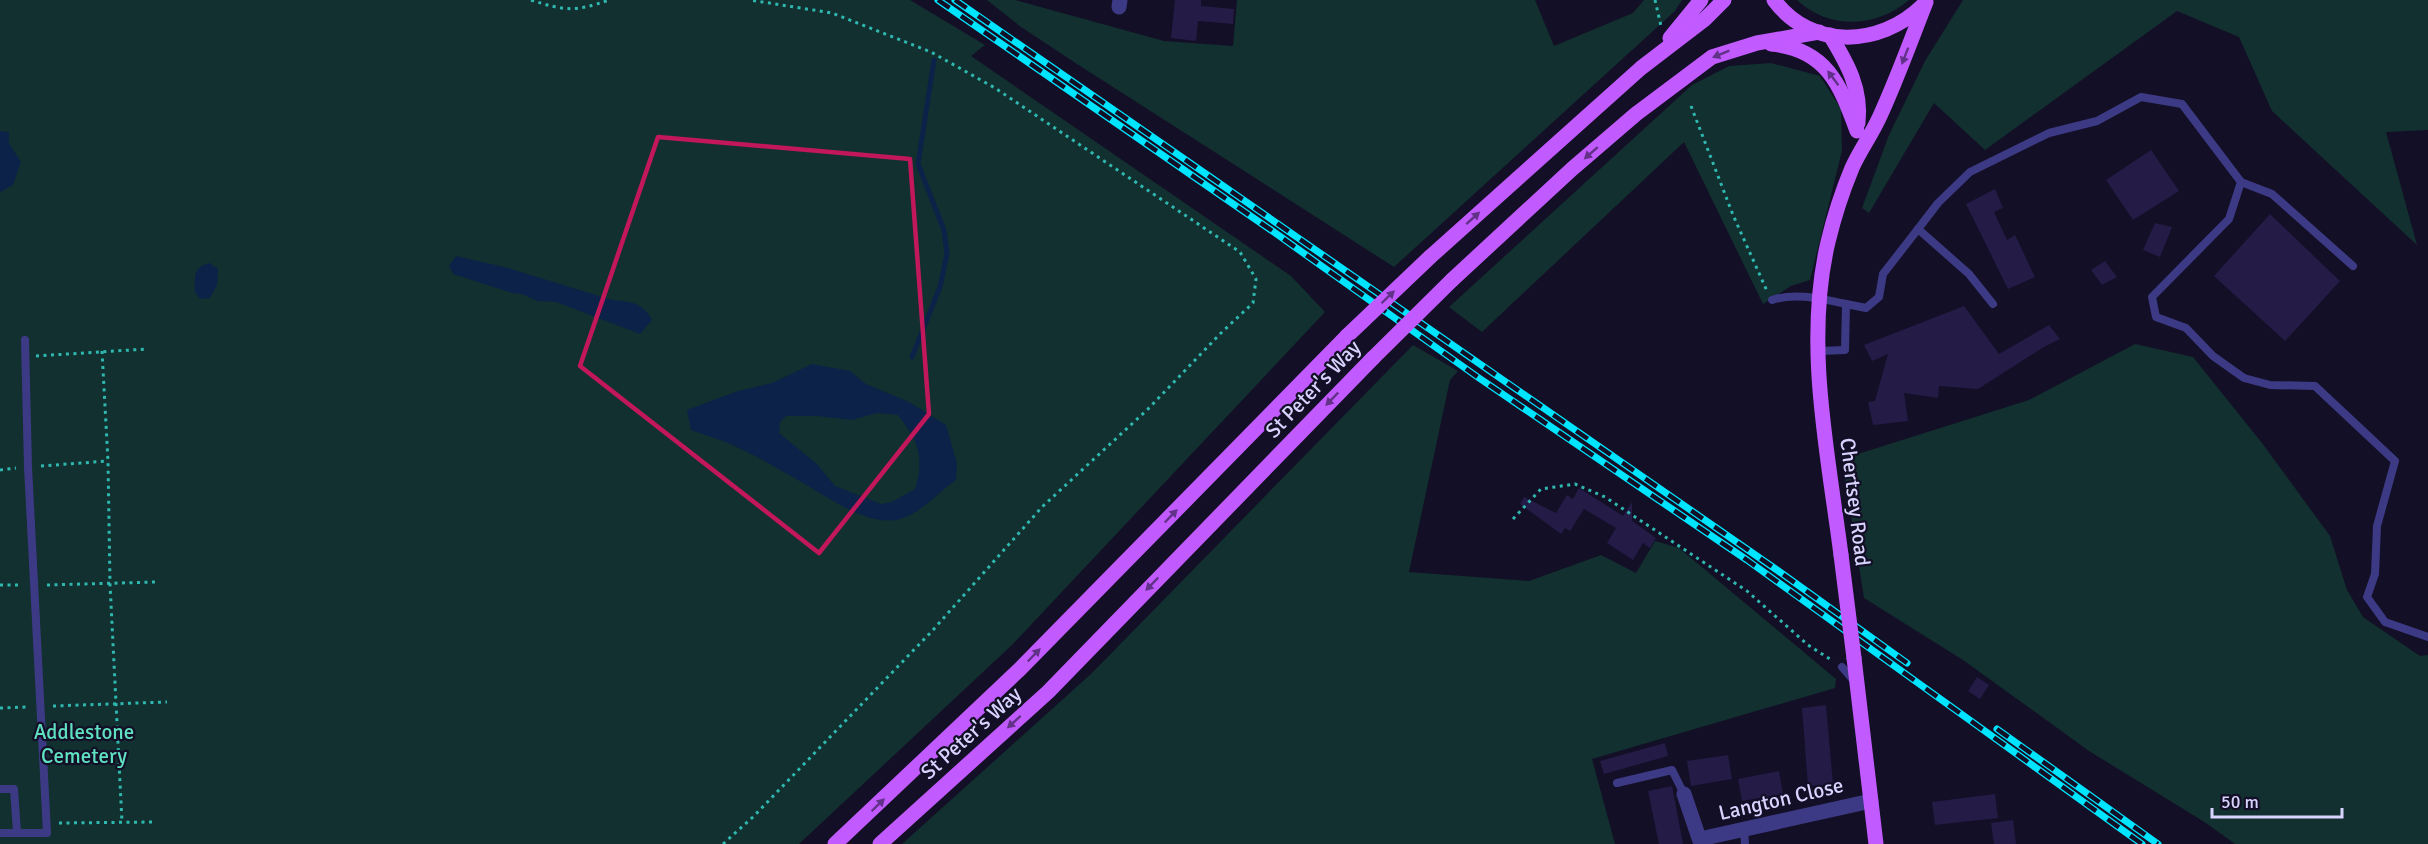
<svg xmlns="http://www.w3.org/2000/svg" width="2428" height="844" viewBox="0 0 2428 844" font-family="Signika,sans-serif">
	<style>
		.green { fill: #12302f }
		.water { fill: #0c2248; fill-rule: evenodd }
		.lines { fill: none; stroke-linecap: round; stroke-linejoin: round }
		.stream { stroke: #0c2248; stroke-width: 5 }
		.building { fill: #241b47 }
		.path { stroke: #2fb8b0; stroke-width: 3; stroke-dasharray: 3 4.5; stroke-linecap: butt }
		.lane { stroke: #3d3a85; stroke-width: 8 }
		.street { stroke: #3d3a85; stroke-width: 15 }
		.primary { stroke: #c25bff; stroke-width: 15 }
		.rail-casing { stroke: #00e5ff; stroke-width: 7 }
		.rail { stroke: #130f26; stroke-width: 4.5; stroke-dasharray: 14; stroke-linecap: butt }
		.primary-bridge { stroke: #c25bff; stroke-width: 15 }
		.oneway { fill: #623188 }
		.marked { fill: none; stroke: #c2185b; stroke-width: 4.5; stroke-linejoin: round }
		.labels { text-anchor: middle; stroke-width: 4.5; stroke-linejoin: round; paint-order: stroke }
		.street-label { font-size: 21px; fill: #d9d4ff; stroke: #130f26 }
		.park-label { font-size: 21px; fill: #5fe0c0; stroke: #130f26 }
	</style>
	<rect width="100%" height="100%" fill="#130f26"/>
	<g class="green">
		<path d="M 0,0 L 910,0 L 985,45 L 971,56 L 1291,276 L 1325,312 L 1012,645 L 799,844 L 0,844 Z"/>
		<path d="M 987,0 L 1015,0 L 1164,41 L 1233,46 L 1237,0 L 1535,0 L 1554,46 L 1633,13 L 1644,0 L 1682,0 L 1675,11 L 1394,267 L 1077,64 L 1021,27 Z"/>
		<path d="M 1797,0 L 1909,0 C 1876,28 1829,30 1797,0 Z"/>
		<path d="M 1963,0 L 2428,0 L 2428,130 L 2386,132 L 2417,245 L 2272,111 L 2239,37 L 2177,11 L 1985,150 L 1934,103 L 1869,213 L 1862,208 L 1889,135 L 1925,61 Z"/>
		<path d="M 1771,63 L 1820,76 L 1841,109 L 1842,151 L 1810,280 L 1791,286 L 1763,304 L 1684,142 L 1482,332 L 1449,307 L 1692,85 L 1729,66 Z"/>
		<path d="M 2135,344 L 2193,357 L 2262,443 L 2330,536 L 2347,590 L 2363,617 L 2420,656 L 2428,655 L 2428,844 L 2235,844 L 2206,823 L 2089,751 L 1963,660 L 1864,598 L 1842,459 L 2029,400 Z"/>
		<path d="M 1413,345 L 1458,371 L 1450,380 L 1409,572 L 1529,581 L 1601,555 L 1636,573 L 1655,541 L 1679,548 L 1836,679 L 1835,688 L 1592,759 L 1615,844 L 902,844 L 1092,673 Z"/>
	</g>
	<g class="water">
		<path d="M 0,131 L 9,132 L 9,143 L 21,162 L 13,185 L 0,192 Z"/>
		<path d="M 456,256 L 508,268 L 612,300 C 629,301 644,303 652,320 L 640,334 L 556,302 L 537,301 L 522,294 L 512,293 L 453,274 L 449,266 Z"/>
		<path d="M 209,263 L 218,269 L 217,285 L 210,298 L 200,299 L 195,292 C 195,277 192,268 209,263 Z"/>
		<path d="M 812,364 L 850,371 L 866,384 L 909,402 L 946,425 L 957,463 L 956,480 C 936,494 920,515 896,520 C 865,525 828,497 803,483 C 779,469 755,455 730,444 C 717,438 704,435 691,430 L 687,410 L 738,391 L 772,383 ZM 877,413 L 898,415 C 918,441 925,457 915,489 L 892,502 L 881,504 L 835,486 L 817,464 L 779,433 L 780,422 L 786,416 L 817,416 L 852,420 Z"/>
	</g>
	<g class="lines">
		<path class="stream" d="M 912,357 L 940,287 L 947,254 L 944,230 L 918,164 L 934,60"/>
	</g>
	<g class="building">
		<path d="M 1175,0 L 1201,0 L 1201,6 L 1234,9 L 1233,24 L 1198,21 L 1196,41 L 1171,38 Z"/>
		<path d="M 2151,150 L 2179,191 L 2133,220 L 2106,180 Z"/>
		<path d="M 1995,189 L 2003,208 L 1994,212 L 2007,240 L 2015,235 L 2035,277 L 2008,289 L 1966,204 Z"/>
		<path d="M 2270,214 L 2340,281 L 2285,341 L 2214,276 Z"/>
		<path d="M 2155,223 L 2172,227 L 2160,257 L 2143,250 Z"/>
		<path d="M 2105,261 L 2117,277 L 2102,285 L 2091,270 Z"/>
		<path d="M 1964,306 L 1999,354 L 2049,325 L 2060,339 L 2044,347 L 1978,389 L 1939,386 L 1938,398 L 1904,393 L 1908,421 L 1873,425 L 1868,402 L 1875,401 L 1888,354 L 1872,361 L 1864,345 Z"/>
		<path d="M 1579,488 L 1623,516 L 1632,502 L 1632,521 L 1656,538 L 1650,548 L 1643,543 L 1633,560 L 1607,543 L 1616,528 L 1584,509 L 1570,531 L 1565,528 L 1561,534 L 1520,504 L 1524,497 L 1556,513 L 1567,495 L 1573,499 Z"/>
		<path d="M 1977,677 L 1989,685 L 1980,699 L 1968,691 Z"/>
		<path d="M 1826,705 L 1833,784 L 1808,786 L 1802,708 Z"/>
		<path d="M 1665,743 L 1668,756 L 1604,774 L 1600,761 Z"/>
		<path d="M 1728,755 L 1732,779 L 1691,786 L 1687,761 Z"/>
		<path d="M 1779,771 L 1783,794 L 1742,801 L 1738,779 Z"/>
		<path d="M 1672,786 L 1683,844 L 1659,844 L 1648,791 Z"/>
		<path d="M 1995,794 L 1998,818 L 1935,825 L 1932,802 Z"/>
		<path d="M 2013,820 L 2016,844 L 1994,844 L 1991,823 Z"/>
	</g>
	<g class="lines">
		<g class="path">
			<path d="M 531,0 C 565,11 575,12 609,0"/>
			<path d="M 1655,0 L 1661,26"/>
			<path d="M 1691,106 L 1733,215 L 1767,291"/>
			<path d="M 102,351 L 108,461 L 110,584 L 122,822"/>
			<path d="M 36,356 L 147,349"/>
			<path d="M 41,466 L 108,461"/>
			<path d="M 0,470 L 16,468"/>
			<path d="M 1513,519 L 1541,489 L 1575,484 L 1605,497 L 1747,591 L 1808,645 L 1833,661"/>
			<path d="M 0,585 L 22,585"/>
			<path d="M 47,585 L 155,582"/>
			<path d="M 53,706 L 167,702"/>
			<path d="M 0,708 L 28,707"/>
			<path d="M 59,823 L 154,822"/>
			<path d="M 723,844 L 753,817 L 933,630 L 1042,507 L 1148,409 L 1221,333 L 1253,303 L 1256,279 L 1240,252 L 995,88 L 931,52 L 832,13 L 750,0"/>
		</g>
		<g class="lane">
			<path d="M 2241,182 L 2272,194 L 2353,266"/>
			<path d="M 1918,229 L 1938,203 L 1970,172 L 2049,133 L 2097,121 L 2141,97 L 2182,104 L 2241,182 L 2229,219 L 2152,297 L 2156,317 L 2186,328 L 2213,356 L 2244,378 L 2270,385 L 2315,386 L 2395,461 L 2377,526 L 2375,574 L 2367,597 L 2385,622 L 2428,637"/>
			<path d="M 1772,300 C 1795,292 1822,299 1846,304 L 1845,350 L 1819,351"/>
			<path d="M 1846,304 L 1866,308 L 1879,297 L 1883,274 L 1918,229 L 1969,274 L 1993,304"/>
			<path d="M 1842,667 L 1854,681"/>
			<path d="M 1617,783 L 1672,770 L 1684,794"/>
			<path d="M 0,789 L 14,789 L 17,832"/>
			<path d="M 1744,829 L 1745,844"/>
			<path d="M 0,833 L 47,833 L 28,467 L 25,340"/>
		</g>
		<g class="street">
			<path d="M 1119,7 L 1120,0"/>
			<path d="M 1684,794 L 1701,844"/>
			<path d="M 1700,839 L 1871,801"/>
		</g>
		<g class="primary">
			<path d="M 1774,0 C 1811,50 1880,47 1922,6"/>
			<path d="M 1830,35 C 1847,63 1862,89 1858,123"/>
			<path d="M 1670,38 L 1701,0"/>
			<path d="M 1771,44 C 1826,49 1840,84 1857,131"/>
			<path d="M 1430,257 L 1641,68 L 1705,19 L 1724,0"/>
			<path d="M 1452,280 L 1572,169 L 1636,114 L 1712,57 L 1757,43 L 1819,32"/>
			<path d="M 1841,555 C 1828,453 1804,344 1828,242 C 1834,217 1842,192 1852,168 C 1860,150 1872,134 1880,116 C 1897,79 1911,40 1926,2"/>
			<path d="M 1854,658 L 1876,844"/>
			<path d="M 835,844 L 1020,669 L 1347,336"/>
			<path d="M 880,844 L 1048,692 L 1373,358"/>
		</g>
		<g class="rail-casing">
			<g id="rail">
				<path d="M 938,0 L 1271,230 L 1479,378 L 1747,560 L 2142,844"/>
				<path d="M 955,0 L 1777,570 L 1907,663"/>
				<path d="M 1997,729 L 2158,844"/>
			</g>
		</g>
		<use href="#rail" class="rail"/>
		<g class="primary-bridge">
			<path d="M 1347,336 L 1430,257"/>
			<path d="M 1373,358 L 1452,280"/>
			<path d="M 1841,555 L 1854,658"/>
		</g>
	</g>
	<defs><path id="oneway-solid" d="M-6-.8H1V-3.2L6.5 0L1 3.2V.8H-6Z" transform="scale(1.5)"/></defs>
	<g class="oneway">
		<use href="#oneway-solid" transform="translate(1721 54) rotate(158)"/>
		<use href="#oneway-solid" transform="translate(1905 56) rotate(111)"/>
		<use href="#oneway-solid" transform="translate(1833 78) rotate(-127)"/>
		<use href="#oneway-solid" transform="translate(1591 153) rotate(139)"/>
		<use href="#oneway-solid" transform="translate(1473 218) rotate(-42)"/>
		<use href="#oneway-solid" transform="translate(1388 297) rotate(-44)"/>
		<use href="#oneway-solid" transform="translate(1332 399) rotate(134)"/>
		<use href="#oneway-solid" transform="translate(1171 516) rotate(-46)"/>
		<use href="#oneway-solid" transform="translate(1152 584) rotate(134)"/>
		<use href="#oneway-solid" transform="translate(1034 655) rotate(-46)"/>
		<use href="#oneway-solid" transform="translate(1014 722) rotate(138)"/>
		<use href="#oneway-solid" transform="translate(878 805) rotate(-44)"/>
	</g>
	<path class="marked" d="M 658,137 L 910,159 L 929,414 L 819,553 L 580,366 Z"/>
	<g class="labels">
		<g class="street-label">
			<text transform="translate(1313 389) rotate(-46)" y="7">St Peter's Way</text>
			<text transform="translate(1855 502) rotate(83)" y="7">Chertsey Road</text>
			<text transform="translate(971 733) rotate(-42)" y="7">St Peter's Way</text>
			<text transform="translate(1781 799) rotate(-13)" y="7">Langton Close</text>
		</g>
		<g class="park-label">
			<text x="84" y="739">Addlestone<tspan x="84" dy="24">Cemetery</tspan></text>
		</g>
	</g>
	<path d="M2212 808v9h130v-9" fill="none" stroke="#d9d4ff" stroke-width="3"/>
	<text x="2221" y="808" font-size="18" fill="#d9d4ff" stroke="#130f26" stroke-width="4.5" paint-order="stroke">50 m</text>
</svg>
